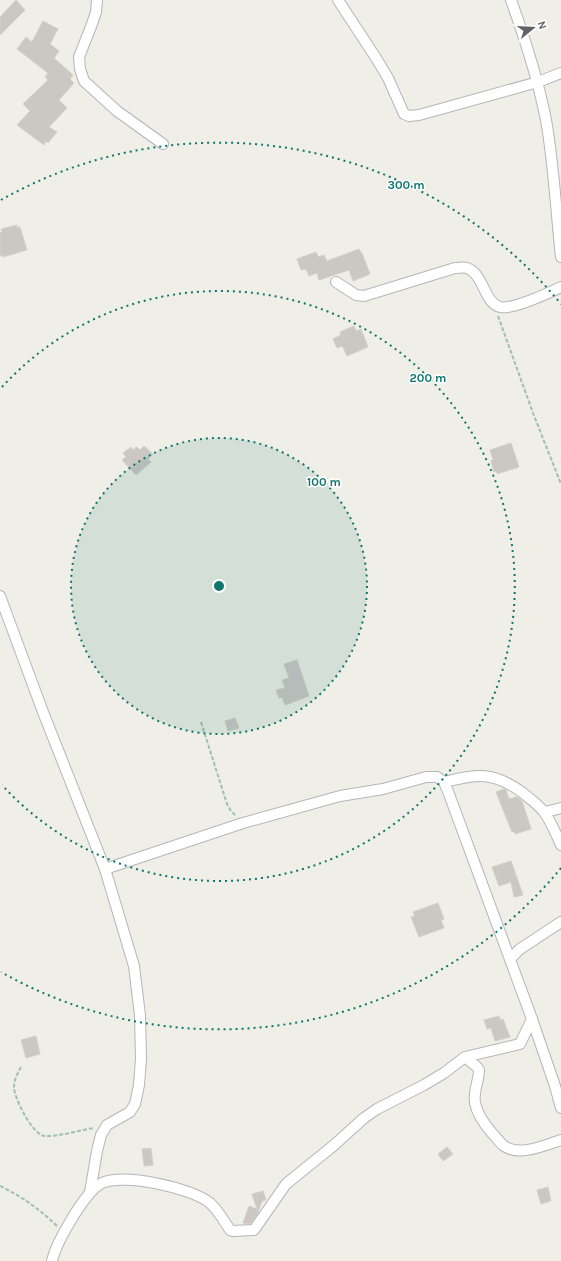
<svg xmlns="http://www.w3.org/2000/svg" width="561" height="1261" viewBox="0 0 561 1261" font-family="Karla,sans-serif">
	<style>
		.building { fill: #cbc8c4; stroke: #d4d0c6 }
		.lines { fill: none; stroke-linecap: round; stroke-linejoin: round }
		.street-casing { stroke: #b4b6ba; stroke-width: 12 }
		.path { stroke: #9ec2ac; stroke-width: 2; stroke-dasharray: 4 2; stroke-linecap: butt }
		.street { stroke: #fff; stroke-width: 10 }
		.ring { fill: none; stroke: #0f766e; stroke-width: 2; stroke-dasharray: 2 4 }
		.centre { fill: #0f766e; stroke: #fff; stroke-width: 2 }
		.ring-label { font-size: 12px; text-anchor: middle; font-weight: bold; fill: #0f766e; stroke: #fff; stroke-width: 3; stroke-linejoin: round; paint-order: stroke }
	</style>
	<rect width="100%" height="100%" fill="#efeee7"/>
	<g class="building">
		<path d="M 16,0 L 25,10 L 0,35 L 0,17 Z"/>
		<path d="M 43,21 L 58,29 L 50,44 L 59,51 L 54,58 L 73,75 L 70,79 L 74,83 L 59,100 L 67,108 L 49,127 L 57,132 L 48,143 L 46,141 L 44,145 L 17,125 L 30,111 L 23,104 L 48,80 L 45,77 L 48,73 L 17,49 L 26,37 L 32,42 Z"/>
		<path d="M 17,225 L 17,228 L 20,227 L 27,250 L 3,257 L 3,255 L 0,256 L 0,233 L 2,232 L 1,229 Z"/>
		<path d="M 359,249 L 361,253 L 362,253 L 370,274 L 353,281 L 349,270 L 319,280 L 317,273 L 309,276 L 306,269 L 301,270 L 297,259 L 316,252 L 318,257 L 324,255 L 327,261 Z"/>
		<path d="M 354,326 L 356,331 L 361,329 L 368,347 L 347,356 L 343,347 L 342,346 L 337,348 L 333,339 L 341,335 L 340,332 Z"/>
		<path d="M 511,443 L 519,467 L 497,474 L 497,471 L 494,472 L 491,461 L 493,460 L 490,450 Z"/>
		<path d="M 144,446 L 153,454 L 148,459 L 151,462 L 136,475 L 122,460 L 126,457 L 123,453 L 131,447 L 133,450 L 137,447 L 140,450 Z"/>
		<path d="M 297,660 L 309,696 L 285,705 L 282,697 L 279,698 L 276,690 L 285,688 L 282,680 L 289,678 L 284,664 Z"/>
		<path d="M 235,718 L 239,728 L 228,731 L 225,721 Z"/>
		<path d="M 504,789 L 506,790 L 509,799 L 517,797 L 522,801 L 531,829 L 515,834 L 514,831 L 512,832 L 496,792 Z"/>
		<path d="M 511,861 L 523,895 L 514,897 L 511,882 L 499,886 L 492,867 Z"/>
		<path d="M 438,903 L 444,919 L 441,920 L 444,928 L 419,937 L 411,917 L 415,916 L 413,912 Z"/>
		<path d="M 499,1016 L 500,1020 L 503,1019 L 510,1037 L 495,1041 L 491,1028 L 487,1029 L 484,1020 Z"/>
		<path d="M 36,1036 L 40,1054 L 26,1058 L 21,1040 Z"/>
		<path d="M 447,1147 L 453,1154 L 443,1161 L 438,1154 Z"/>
		<path d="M 151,1148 L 153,1165 L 144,1166 L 142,1149 Z"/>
		<path d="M 548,1187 L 551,1201 L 541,1204 L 537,1190 Z"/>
		<path d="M 263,1191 L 266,1200 L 262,1201 L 257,1215 L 250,1224 L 243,1223 L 249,1206 L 257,1209 L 252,1194 Z"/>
	</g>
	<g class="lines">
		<g class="street-casing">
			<g id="street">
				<path d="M 97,0 L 96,12 L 92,24 L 79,57 L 80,69 L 84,81 L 117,111 L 163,144"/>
				<path d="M 338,0 L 376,58 L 388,78 L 404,114 L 409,116 L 419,115 L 538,82 L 561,73"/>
				<path d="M 511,0 C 525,39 538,79 546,120 C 554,165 556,212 561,257"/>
				<path d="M 336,282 L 356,295 L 364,296 L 455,268 C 459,268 464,267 467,268 C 484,274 484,303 500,307 C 512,310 549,293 561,287"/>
				<path d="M 0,596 L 43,712 L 105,869 L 134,966 L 140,1015 L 141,1059 L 139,1085 L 135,1104 L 130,1112 L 107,1125 L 101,1135 L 97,1151 L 90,1192"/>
				<path d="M 444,782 C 478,774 493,771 523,793 C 530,799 538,804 544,812 C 551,821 556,834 561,845"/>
				<path d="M 545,812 L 561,808"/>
				<path d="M 105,869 L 243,823 L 340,796 L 383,789 L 426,777 L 437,777 L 444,782 L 449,794 L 532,1019 L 555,1086 L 561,1108"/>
				<path d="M 510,959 L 520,949 L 561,922"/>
				<path d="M 465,1057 L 477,1067 L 479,1070 C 479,1081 473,1091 475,1103 C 477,1113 485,1125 492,1133 C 496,1137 500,1143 504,1146 C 520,1157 545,1145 561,1140"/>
				<path d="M 52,1261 C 56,1243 85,1191 102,1183 C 124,1173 192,1188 210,1203 C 218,1210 224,1221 230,1230 L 233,1231 L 254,1230 L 286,1184 L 333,1146 L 364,1118 L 377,1109 L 424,1085 L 444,1073 L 465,1057 L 520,1044 L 532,1019"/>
			</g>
		</g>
		<g class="path">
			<path d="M 498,316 L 533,413 L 561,484"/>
			<path d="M 201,722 L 227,804 L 231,811 L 235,815"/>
			<path d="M 21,1067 C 18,1073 14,1079 14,1087 C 14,1098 33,1136 45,1136 C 58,1137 80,1130 94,1128"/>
			<path d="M 0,1186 C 23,1197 39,1209 57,1226"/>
		</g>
		<use href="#street" class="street"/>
	</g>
	<circle cx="219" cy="586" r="148" fill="#0f766e" fill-opacity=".12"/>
	<g class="ring">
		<circle cx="219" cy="586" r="148"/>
		<path d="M2 387A295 295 0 1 1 2 785"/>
		<path d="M561 868A443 443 0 0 1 1 972M1 200A443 443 0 0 1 561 304"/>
	</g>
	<circle cx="219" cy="586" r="6" class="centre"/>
	<g class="ring-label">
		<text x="406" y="189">300 m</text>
		<text x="428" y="382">200 m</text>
		<text x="324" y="486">100 m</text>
	</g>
	<g transform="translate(533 28) rotate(72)" stroke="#ffffff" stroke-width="3" paint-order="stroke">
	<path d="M0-3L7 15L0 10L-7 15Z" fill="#5f6166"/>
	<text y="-6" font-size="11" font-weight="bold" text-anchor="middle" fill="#5f6166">N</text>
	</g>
</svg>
